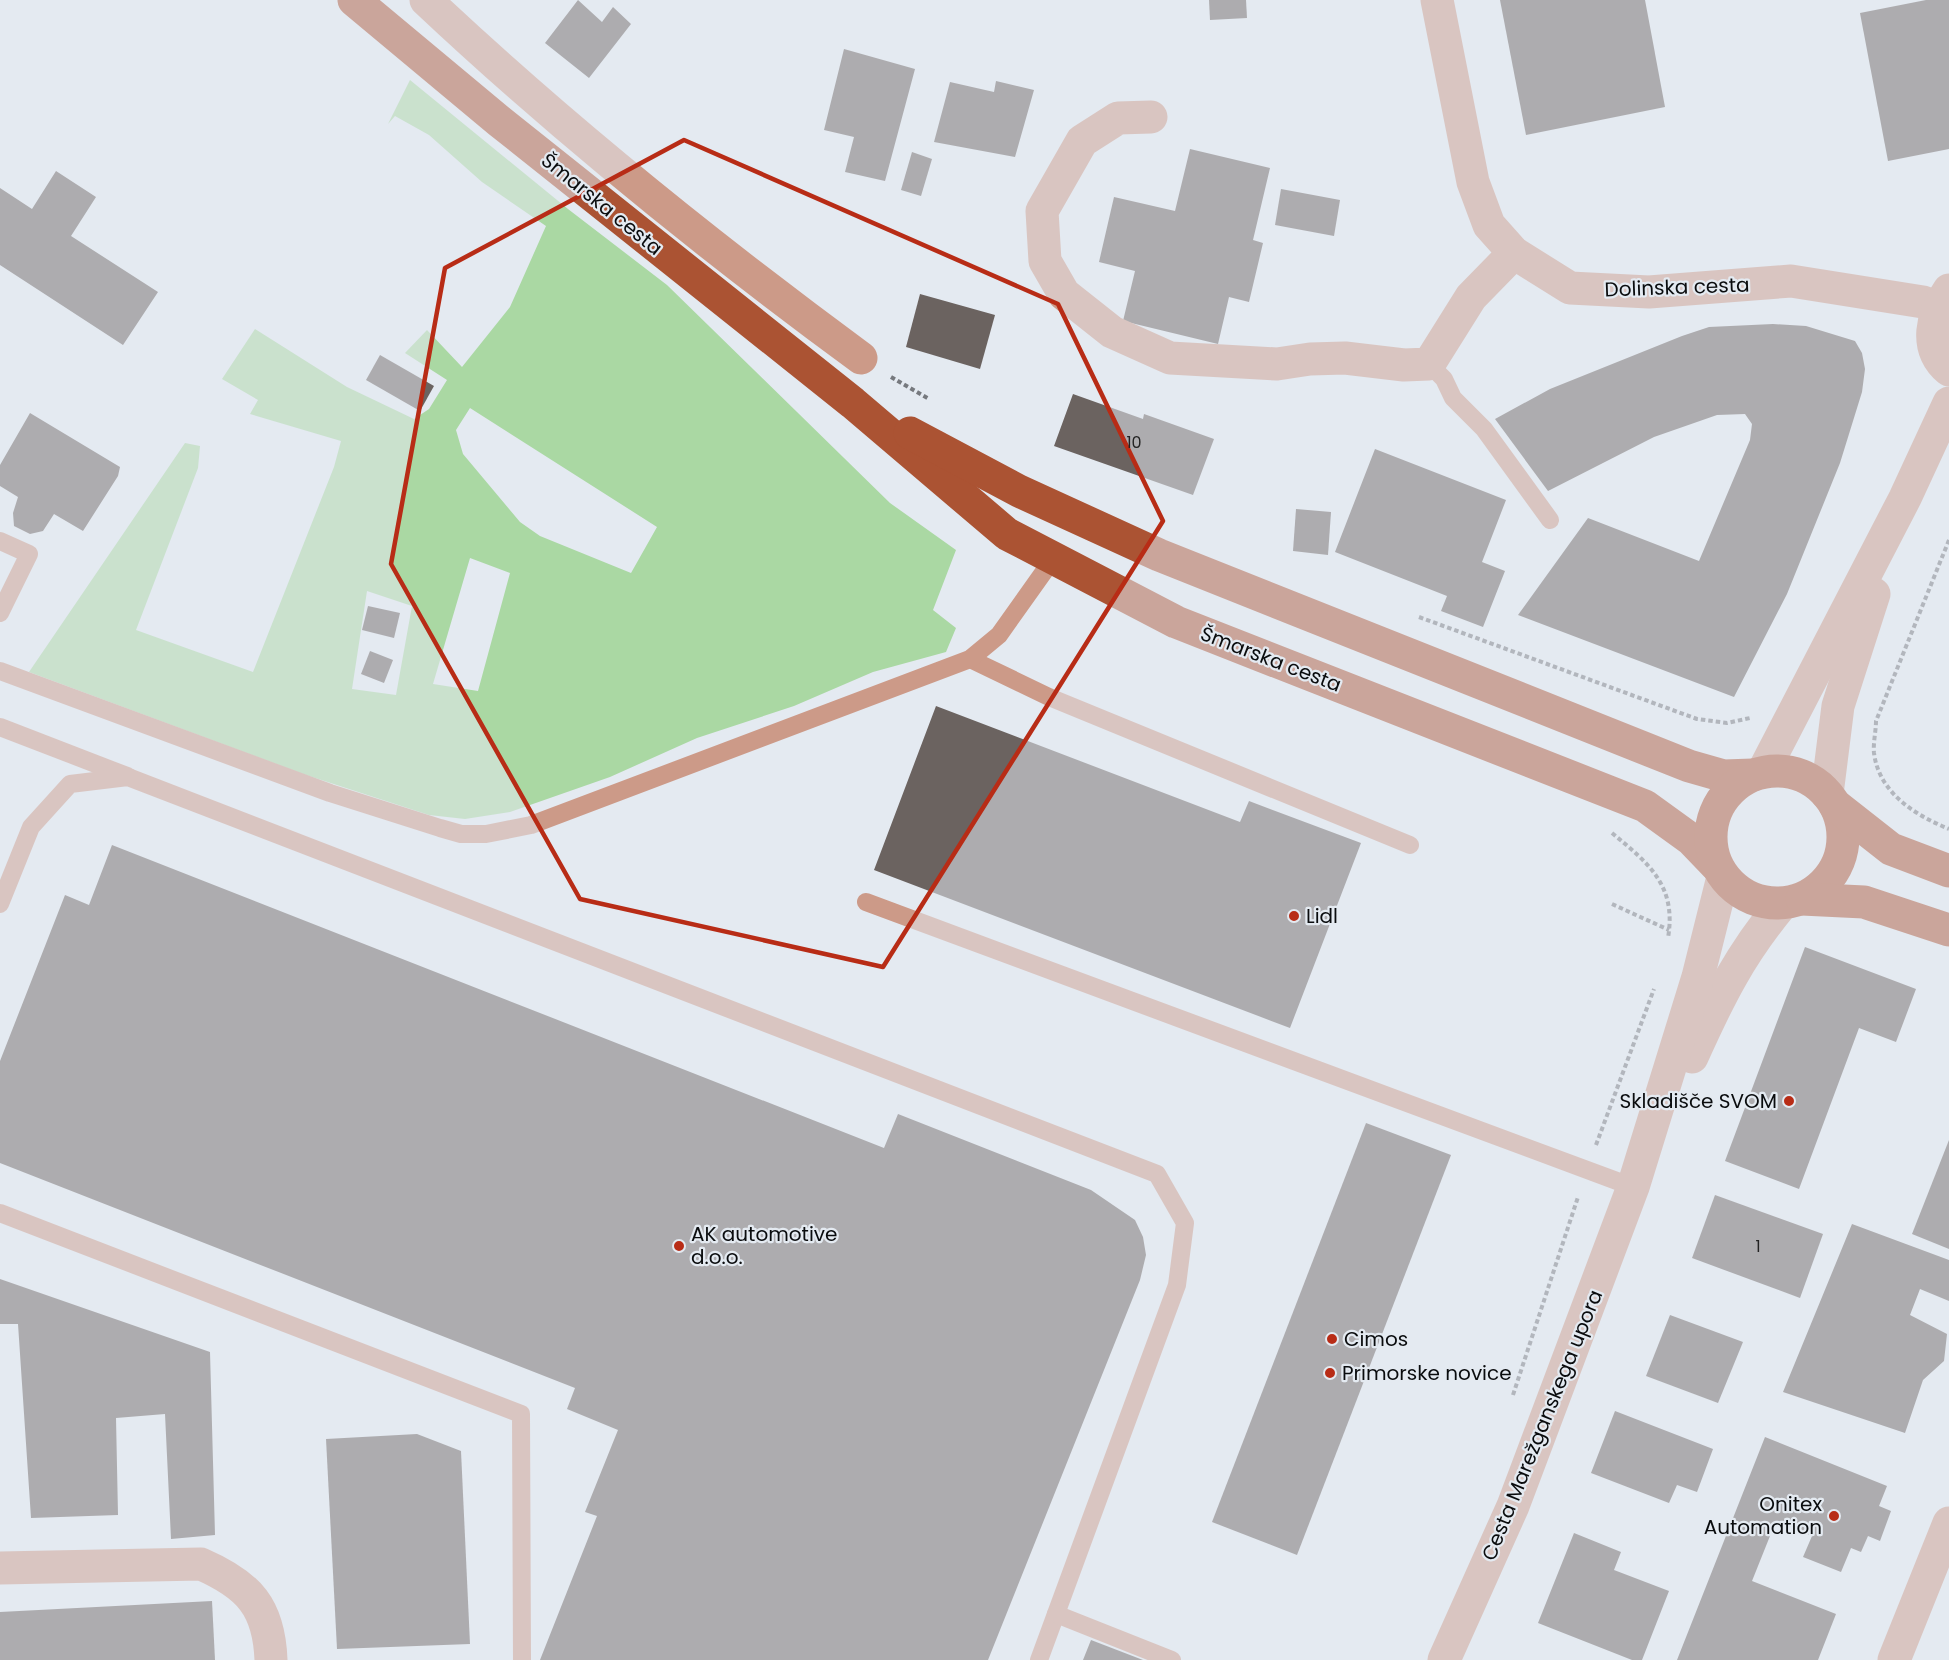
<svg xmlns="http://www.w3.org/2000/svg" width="1949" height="1660" viewBox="0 0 1949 1660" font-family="Poppins,sans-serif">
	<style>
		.green { fill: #aad8a3; fill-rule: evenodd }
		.building { fill: #6b6360 }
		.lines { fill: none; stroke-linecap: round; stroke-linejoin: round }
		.path { stroke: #76797e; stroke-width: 4; stroke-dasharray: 4.5 3; stroke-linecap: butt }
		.service { stroke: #cc9a88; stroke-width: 18 }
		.minor { stroke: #cc9a88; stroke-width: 33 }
		.tertiary { stroke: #cc9a88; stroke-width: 33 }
		.primary { stroke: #ab5333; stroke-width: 33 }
		.marked { fill: none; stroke: #b82c16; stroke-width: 4.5; stroke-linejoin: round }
		.poi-dot { fill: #b82c16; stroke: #e4eaf1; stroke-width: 2 }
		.labels { text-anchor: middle; stroke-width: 4.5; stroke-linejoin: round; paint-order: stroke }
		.number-label { font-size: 16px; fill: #222 }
		.street-label { font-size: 20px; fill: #0a0c0e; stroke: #e4eaf1 }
		.poi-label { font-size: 20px; fill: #0a0c0e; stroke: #e4eaf1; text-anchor: start }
	</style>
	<rect width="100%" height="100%" fill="#e4eaf1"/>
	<path class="green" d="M 410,80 L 568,209 L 667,285 L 890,503 L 956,550 L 933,610 L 956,628 L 946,652 L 873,672 L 794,706 L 697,738 L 610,777 L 510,812 L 465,819 L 429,815 L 303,774 L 29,672 L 185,443 L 200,446 L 198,468 L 136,630 L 253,672 L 334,467 L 341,441 L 250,414 L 258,400 L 222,379 L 255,329 L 347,387 L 414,419 L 429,409 L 447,380 L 405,353 L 427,330 L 462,367 L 510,307 L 546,226 L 482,182 L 429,135 L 395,116 L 388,124 ZM 470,408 L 657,527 L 631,573 L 540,536 L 520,522 L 463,454 L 456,430 ZM 470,558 L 510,573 L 478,691 L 433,684 ZM 367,591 L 412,606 L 396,695 L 352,689 Z"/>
	<g class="building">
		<path d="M 578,0 L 602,22 L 613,7 L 631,24 L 589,78 L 545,43 Z"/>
		<path d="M 1209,0 L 1246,0 L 1247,18 L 1210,20 Z"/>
		<path d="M 1500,0 L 1645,0 L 1665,107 L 1526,135 Z"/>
		<path d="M 1926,0 L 1949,0 L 1949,149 L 1888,161 L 1860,13 Z"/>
		<path d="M 844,49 L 915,69 L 885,181 L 845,172 L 854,137 L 824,130 Z"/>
		<path d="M 996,81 L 1034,90 L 1015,157 L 934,142 L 950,82 L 994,92 Z"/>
		<path d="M 1190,149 L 1270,168 L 1253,240 L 1263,243 L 1249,302 L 1229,297 L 1218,344 L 1123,321 L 1135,271 L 1099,262 L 1114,197 L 1175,211 Z"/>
		<path d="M 912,152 L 932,159 L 921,196 L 901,190 Z"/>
		<path d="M 56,171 L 96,197 L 71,236 L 158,292 L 123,345 L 0,265 L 0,188 L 32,209 Z"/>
		<path d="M 1281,189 L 1340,200 L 1334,236 L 1275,225 Z"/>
		<path d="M 920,294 L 995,315 L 980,369 L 906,347 Z"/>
		<path d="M 1773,324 L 1806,326 L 1855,341 L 1862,353 L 1865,369 L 1862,392 L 1840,463 L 1787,594 L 1734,697 L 1518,615 L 1588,518 L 1699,561 L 1750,440 L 1752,424 L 1745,414 L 1717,415 L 1654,437 L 1548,491 L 1495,419 L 1550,389 L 1682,336 L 1709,327 Z"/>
		<path d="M 380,355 L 434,386 L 420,411 L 366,380 Z"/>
		<path d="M 1073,394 L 1143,419 L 1144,414 L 1214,439 L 1193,495 L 1054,446 Z"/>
		<path d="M 30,413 L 120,467 L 118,476 L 83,531 L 54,514 L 43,531 L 30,534 L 14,526 L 13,513 L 18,497 L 0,486 L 0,465 Z"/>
		<path d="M 1375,449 L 1506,500 L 1482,562 L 1505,571 L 1483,627 L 1441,611 L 1447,596 L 1335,552 Z"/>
		<path d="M 1296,509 L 1331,512 L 1328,555 L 1293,551 Z"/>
		<path d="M 368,606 L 400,613 L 394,638 L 362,630 Z"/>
		<path d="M 370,651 L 393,660 L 384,683 L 361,674 Z"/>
		<path d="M 936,706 L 1240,822 L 1249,801 L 1361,843 L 1290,1028 L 874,870 Z"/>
		<path d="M 112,845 L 884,1148 L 898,1114 L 1091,1190 L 1135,1220 L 1143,1237 L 1146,1255 L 1140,1280 L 988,1660 L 540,1660 L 597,1516 L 585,1512 L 618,1430 L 567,1409 L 575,1388 L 0,1163 L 0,1061 L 65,895 L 89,905 Z"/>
		<path d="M 1805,947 L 1916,989 L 1896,1042 L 1859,1028 L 1799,1189 L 1725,1161 Z"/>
		<path d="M 1366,1123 L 1451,1155 L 1297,1555 L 1212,1522 Z"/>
		<path d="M 1949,1140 L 1949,1249 L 1912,1234 Z"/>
		<path d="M 1715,1195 L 1823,1234 L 1800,1298 L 1692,1258 Z"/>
		<path d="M 1852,1224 L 1949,1260 L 1949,1301 L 1920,1289 L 1910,1315 L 1947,1334 L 1944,1361 L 1923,1380 L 1905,1433 L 1783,1392 Z"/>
		<path d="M 0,1279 L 210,1352 L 215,1535 L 171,1539 L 165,1414 L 116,1418 L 118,1515 L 31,1518 L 18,1324 L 0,1324 Z"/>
		<path d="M 1670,1315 L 1743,1342 L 1718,1403 L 1646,1376 Z"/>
		<path d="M 1615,1411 L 1713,1449 L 1697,1492 L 1677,1485 L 1669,1503 L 1591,1473 Z"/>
		<path d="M 417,1434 L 461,1451 L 470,1644 L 337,1649 L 326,1439 Z"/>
		<path d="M 1765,1437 L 1887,1486 L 1879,1506 L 1891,1511 L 1880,1541 L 1868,1536 L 1861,1552 L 1851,1548 L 1841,1572 L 1803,1557 L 1812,1536 L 1776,1521 L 1752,1581 L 1836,1614 L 1818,1660 L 1677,1660 Z"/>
		<path d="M 1574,1533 L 1621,1552 L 1614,1570 L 1669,1591 L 1642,1660 L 1632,1660 L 1538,1623 Z"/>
		<path d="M 212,1601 L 215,1660 L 0,1660 L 0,1612 Z"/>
		<path d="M 1091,1640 L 1143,1660 L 1083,1660 Z"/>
	</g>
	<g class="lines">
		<g class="path">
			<path d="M 891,377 L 929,399"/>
			<path d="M 1949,540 L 1876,721 C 1876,731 1873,743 1874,753 C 1879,793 1915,815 1949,829"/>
			<path d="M 1419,617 L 1697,719 L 1727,723 L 1750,718"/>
			<path d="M 1612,833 C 1648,863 1677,885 1668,938"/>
			<path d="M 1612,904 L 1669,930"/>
			<path d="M 1596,1145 L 1654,989"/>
			<path d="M 1513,1395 L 1578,1197"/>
		</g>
		<g class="service">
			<path d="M 1429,364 L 1444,379 L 1453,398 L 1484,429 L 1550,520"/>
			<path d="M 0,541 L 29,554 L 0,613"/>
			<path d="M 970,659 L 1049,697 L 1410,845"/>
			<path d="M 0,671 L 330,793 L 440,828 L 461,834 L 486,834 L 531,825 L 970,659 L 999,635 L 1053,559"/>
			<path d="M 0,727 L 127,776"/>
			<path d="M 866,902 L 1633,1187"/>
			<path d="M 0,904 L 31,827 L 70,784 L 128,777 L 1157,1174 L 1185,1223 L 1177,1285 L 1039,1660"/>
			<path d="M 0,1213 L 521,1414 L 522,1660"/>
			<path d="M 1056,1614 L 1172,1660"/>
		</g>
		<g class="minor">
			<path d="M 426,0 C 562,128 710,247 861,358"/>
			<path d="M 1437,0 L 1473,182 L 1489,225 L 1514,253 L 1570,288 L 1649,292 L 1791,281 L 1923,302 L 1937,307"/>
			<path d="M 1151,117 L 1118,118 L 1082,141 L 1042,211 L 1045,261 L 1064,294 L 1112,332 L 1170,358 L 1277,364 L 1310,359 L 1345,358 L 1404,365 L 1429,364 L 1471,297 L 1514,253"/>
			<path d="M 0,1568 L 201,1564 C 249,1585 269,1607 271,1660"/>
			<path d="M 1894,1660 L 1949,1523"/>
		</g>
		<g class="tertiary">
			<path d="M 1949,290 C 1932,314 1923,348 1949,370"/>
			<path d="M 1763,772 L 1905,498 L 1949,403"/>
			<path d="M 1827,794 L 1838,706 L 1874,594"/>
			<path d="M 1692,1057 C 1719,997 1739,956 1782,904"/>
			<path d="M 1444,1660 L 1513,1506 L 1633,1187 L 1698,977 L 1723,877"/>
		</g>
		<g class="primary">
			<path d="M 354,0 L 499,121 L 853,403 L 1007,534 L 1176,622 L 1645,806 L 1692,840 L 1716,865"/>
			<path d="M 910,433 L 1019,491 L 1159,555 L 1689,766 L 1724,776 L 1753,775"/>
			<circle cx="1777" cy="837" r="66"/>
			<path d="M 1835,805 L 1891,849 L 1949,871"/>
			<path d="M 1802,899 L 1864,902 L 1949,930"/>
		</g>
	</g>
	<path d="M0 0H1949V1660H0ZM 684,140 L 1058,304 L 1163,521 L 883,967 L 580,899 L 391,564 L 445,268 Z" fill="#e4eaf1" fill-opacity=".55" fill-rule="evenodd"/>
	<path class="marked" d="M 684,140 L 1058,304 L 1163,521 L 883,967 L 580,899 L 391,564 L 445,268 Z"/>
	<g class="poi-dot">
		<circle cx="1294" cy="916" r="6"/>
		<circle cx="1789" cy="1101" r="6"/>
		<circle cx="679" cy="1246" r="6"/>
		<circle cx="1332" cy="1339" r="6"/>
		<circle cx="1330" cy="1373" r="6"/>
		<circle cx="1834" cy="1516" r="6"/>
	</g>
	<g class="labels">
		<g class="number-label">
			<text x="1134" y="448">10</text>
			<text x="1758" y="1252">1</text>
		</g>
		<g class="street-label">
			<text transform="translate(602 204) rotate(39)" y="7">Šmarska cesta</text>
			<text transform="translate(1677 287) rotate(-2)" y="7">Dolinska cesta</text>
			<text transform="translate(1271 659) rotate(21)" y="7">Šmarska cesta</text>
			<text transform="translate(1542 1425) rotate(-68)" y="7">Cesta Marežganskega upora</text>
		</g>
		<g class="poi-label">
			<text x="1306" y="923">Lidl</text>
			<text x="1777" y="1108" text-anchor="end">Skladišče SVOM</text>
			<text x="691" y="1241">AK automotive<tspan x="691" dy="23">d.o.o.</tspan></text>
			<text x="1344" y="1346">Cimos</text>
			<text x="1342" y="1380">Primorske novice</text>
			<text x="1822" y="1511" text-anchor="end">Onitex<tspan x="1822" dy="23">Automation</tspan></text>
		</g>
	</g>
</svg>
